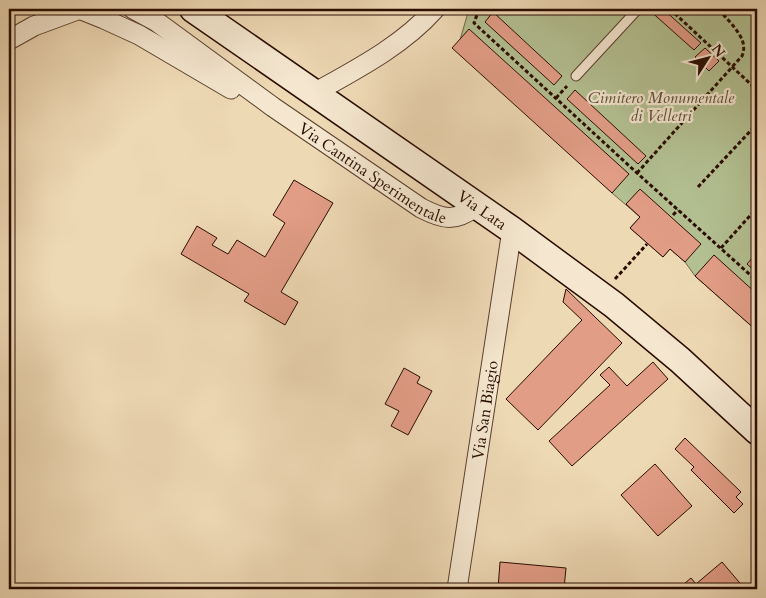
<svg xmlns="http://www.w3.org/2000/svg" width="766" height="598" viewBox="0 0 766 598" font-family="Cardo,serif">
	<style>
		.green { fill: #b3c092; stroke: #6e6649 }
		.building { fill: #e29d87; stroke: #2a0c00 }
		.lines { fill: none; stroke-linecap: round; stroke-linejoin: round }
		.service-casing { stroke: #5b3f2d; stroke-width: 11 }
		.minor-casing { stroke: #5b3f2d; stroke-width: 21 }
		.secondary-casing { stroke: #2a0c00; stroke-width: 29 }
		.path { stroke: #2a0c00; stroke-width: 3; stroke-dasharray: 4 2.5; stroke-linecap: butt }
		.service { stroke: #f4e6cf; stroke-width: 9 }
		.minor { stroke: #f4e6cf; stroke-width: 19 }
		.secondary { stroke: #f4e6cf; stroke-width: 26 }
		.labels { text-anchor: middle; stroke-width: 4.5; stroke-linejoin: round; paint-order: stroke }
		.park-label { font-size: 16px; font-style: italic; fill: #5a4b33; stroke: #f4e6cf }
		.street-label { font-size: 16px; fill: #2a0c00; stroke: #f4e6cf }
	</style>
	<rect width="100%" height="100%" fill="#eed9b5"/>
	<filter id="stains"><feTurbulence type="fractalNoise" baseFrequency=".004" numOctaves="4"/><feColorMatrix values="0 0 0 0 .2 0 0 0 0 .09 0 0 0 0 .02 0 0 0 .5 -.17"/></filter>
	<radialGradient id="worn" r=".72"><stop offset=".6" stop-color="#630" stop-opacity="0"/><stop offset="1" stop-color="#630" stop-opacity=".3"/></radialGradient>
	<path class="green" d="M 469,9 L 757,9 L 757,331 L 695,276 L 685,262 L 670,249 L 663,257 L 630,228 L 640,217 L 612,193 L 460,40 Z"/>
	<g class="building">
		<path d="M 648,9 L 663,9 L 701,43 L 694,50 Z"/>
		<path d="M 493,12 L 562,76 L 554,85 L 485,22 Z"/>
		<path d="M 469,29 L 629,174 L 612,193 L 452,48 Z"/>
		<path d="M 705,48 L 719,61 L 709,71 L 695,57 Z"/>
		<path d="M 575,90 L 646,156 L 638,164 L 567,99 Z"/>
		<path d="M 294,180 L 333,203 L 281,292 L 298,302 L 285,325 L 244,301 L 249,294 L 181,254 L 197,226 L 217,238 L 212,245 L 228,254 L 237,240 L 265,257 L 285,223 L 273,215 Z"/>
		<path d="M 640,189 L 701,244 L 685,262 L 670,249 L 663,257 L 630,228 L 640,217 L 626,204 Z"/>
		<path d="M 714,255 L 757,294 L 757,331 L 695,276 Z"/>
		<path d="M 754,256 L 757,259 L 757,273 L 747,264 Z"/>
		<path d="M 566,289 L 622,343 L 538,430 L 506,399 L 582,320 L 563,302 Z"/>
		<path d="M 653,362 L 668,379 L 572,466 L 549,441 L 610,385 L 600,375 L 609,367 L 627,386 Z"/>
		<path d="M 404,368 L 420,377 L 417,383 L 432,391 L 408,435 L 391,426 L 399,411 L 385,404 Z"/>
		<path d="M 685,438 L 741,492 L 736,497 L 743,504 L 734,513 L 691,470 L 694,467 L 675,449 Z"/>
		<path d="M 655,464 L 692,506 L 658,536 L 621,495 Z"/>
		<path d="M 500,562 L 566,568 L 564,589 L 498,589 Z"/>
		<path d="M 722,562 L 745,589 L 678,589 L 691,578 L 696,584 Z"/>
	</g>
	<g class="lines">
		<g class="service-casing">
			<path id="service" d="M 576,76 L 638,9"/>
		</g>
		<g class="minor-casing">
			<g id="minor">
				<path d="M 79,9 L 104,19 L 139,35 L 231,89"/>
				<path id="s1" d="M 133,9 L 157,22 L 273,107 L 421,208 C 444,220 455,222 477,206"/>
				<path d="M 9,40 L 34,26 L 80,9"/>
				<path d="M 314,93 C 357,69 402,46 435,9"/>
				<path id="s2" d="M 457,589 L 512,230"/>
			</g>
		</g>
		<g class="secondary-casing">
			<g id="secondary">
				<path id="s3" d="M 193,9 L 512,230 L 614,305 L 680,360 L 757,431"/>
			</g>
		</g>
		<g class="path">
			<path d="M 479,9 L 474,23 L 637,173 L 757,281"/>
			<path d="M 670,9 L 757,90"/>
			<path d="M 556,98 L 567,86"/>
			<path d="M 637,173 L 742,56 C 750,38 728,22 719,9"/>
			<path d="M 698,187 L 757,124"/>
			<path d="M 673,215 L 678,210"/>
			<path d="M 721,248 L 757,208"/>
			<path d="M 615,279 L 647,244"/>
		</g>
		<use href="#service" class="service"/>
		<use href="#minor" class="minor"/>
		<use href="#secondary" class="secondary"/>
	</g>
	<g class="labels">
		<g class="park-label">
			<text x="661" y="103">Cimitero Monumentale<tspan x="661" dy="18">di Velletri</tspan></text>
		</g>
		<g class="street-label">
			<text dy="6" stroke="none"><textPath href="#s1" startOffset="291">Via Cantina Sperimentale</textPath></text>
			<text dy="6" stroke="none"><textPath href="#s3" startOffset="352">Via Lata</textPath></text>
			<text dy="6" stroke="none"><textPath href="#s2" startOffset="181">Via San Biagio</textPath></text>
		</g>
	</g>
	<rect width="766" height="598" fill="none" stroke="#eed9b5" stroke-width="30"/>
	<rect x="10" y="10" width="746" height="578" fill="none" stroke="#2a0c00" stroke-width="2.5"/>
	<rect x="15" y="15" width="736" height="568" fill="none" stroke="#2a0c00"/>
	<g transform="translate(708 58) rotate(54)" stroke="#f4e6cf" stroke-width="4" paint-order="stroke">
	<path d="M0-4L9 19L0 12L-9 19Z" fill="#2a0c00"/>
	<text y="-8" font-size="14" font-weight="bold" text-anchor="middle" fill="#2a0c00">N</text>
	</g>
	<rect width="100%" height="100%" filter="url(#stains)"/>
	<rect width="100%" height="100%" fill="url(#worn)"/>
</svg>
